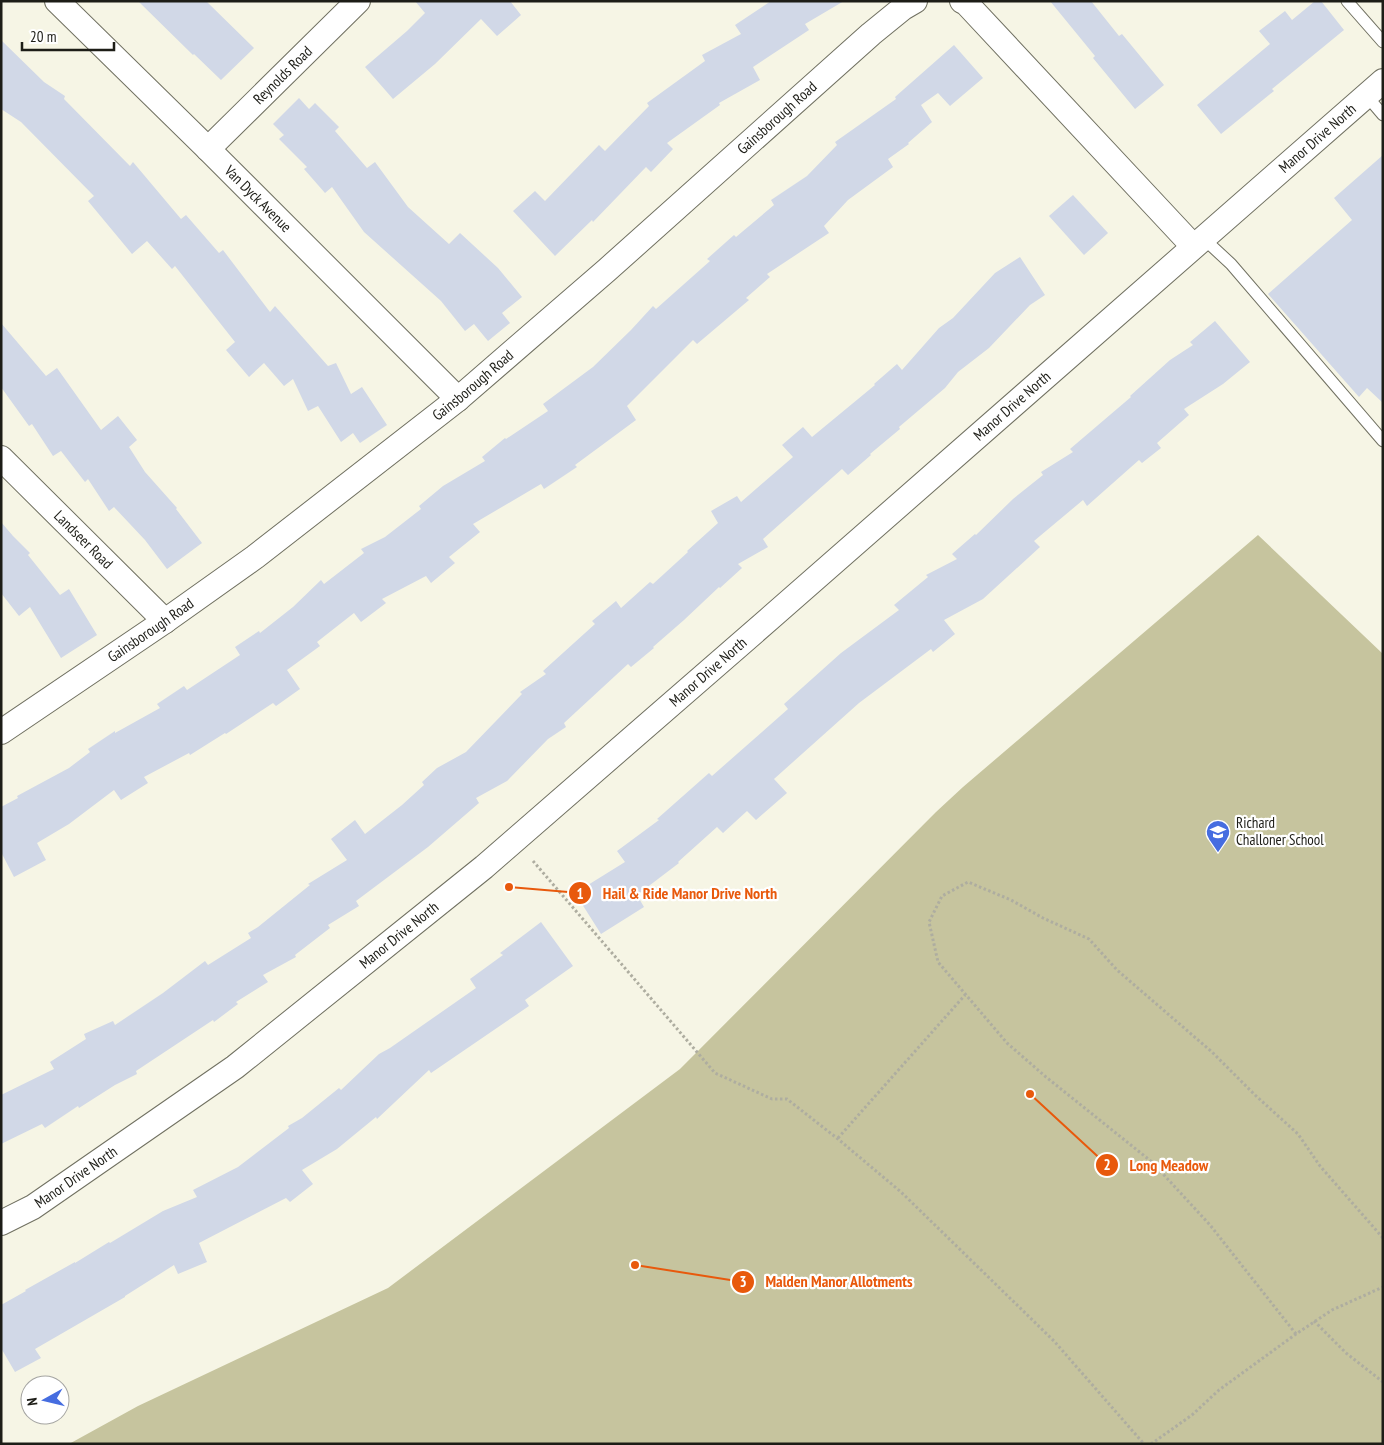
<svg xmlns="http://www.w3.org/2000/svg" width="1384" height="1445" viewBox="0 0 1384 1445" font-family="'PT Sans Narrow',sans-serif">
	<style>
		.green { fill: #c6c49e }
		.building { fill: #d1d8e7 }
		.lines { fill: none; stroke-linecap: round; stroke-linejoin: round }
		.service-casing { stroke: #707061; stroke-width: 13 }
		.minor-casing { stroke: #707061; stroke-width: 26 }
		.path { stroke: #aeada0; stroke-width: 3; stroke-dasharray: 2.5 2.5; stroke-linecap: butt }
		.service { stroke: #fff; stroke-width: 11 }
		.minor { stroke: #fff; stroke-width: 24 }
		.labels { text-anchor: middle; stroke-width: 4.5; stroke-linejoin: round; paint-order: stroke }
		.street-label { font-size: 15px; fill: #1d1d17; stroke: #fff }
		.poi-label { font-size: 15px; fill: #1d1d17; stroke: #fff; text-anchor: start }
		.leader { fill: none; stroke: #e8590c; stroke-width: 2 }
		.callout-dot { fill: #e8590c; stroke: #fff; stroke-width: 2 }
		.mark-label { font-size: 15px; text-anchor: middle; font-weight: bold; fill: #fff }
		.callout-label { font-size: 16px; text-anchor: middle; font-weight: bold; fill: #e8590c; stroke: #fff; stroke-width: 4.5; stroke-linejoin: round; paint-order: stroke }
	</style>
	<rect width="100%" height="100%" fill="#f6f5e5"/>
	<path class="green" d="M 1258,535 L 1383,654 L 1383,1444 L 69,1444 L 138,1406 L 388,1288 L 680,1069 L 936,812 L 963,787 Z"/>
	<g class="building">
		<path d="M 138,1 L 206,1 L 254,48 L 221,80 L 194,54 L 193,55 Z"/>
		<path d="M 415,1 L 510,1 L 521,15 L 497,36 L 481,19 L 435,64 L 393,99 L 365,67 L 407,31 L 425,13 Z"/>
		<path d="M 771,1 L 844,1 L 805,24 L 809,30 L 753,67 L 760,80 L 719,103 L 720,105 L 667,143 L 673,149 L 651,172 L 646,167 L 593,222 L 592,220 L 555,256 L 513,211 L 535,191 L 545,201 L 599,145 L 605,151 L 649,106 L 647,103 L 705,61 L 702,55 L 741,34 L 735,25 Z"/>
		<path d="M 1050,1 L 1091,1 L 1119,36 L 1122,34 L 1164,85 L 1135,109 L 1093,58 L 1095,56 Z"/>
		<path d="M 1315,1 L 1321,1 L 1344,30 L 1272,89 L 1274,91 L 1221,134 L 1197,105 L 1270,44 L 1259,31 L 1285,11 L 1292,20 Z"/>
		<path d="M 1,40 L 44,82 L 65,96 L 64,99 L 130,166 L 133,162 L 181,219 L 186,215 L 219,253 L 223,250 L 270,312 L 275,306 L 328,366 L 336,363 L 351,394 L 362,387 L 387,425 L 360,443 L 353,433 L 341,442 L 318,406 L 308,411 L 293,379 L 284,386 L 264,363 L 249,377 L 226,350 L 235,342 L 175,266 L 172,269 L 147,241 L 132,254 L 88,201 L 94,196 L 21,122 L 1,109 Z"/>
		<path d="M 954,45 L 983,78 L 950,106 L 938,93 L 921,105 L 932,122 L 908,143 L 909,144 L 888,159 L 893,167 L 848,200 L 824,226 L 829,233 L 767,274 L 770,277 L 746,298 L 749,300 L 697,344 L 693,340 L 627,406 L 636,420 L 575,465 L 577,467 L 544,489 L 541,484 L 473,524 L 480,532 L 449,557 L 455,563 L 431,583 L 426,576 L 382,599 L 386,603 L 361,622 L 354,613 L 317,642 L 320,646 L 287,670 L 300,689 L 276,706 L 273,703 L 226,734 L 225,733 L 190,755 L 189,753 L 144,777 L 148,783 L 121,800 L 114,790 L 69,824 L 37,843 L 46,860 L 14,877 L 1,852 L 1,807 L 18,798 L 17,796 L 69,768 L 90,752 L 88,749 L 115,731 L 115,733 L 160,708 L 157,704 L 184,686 L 187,690 L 240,655 L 235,647 L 259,631 L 260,633 L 293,607 L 321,580 L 324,584 L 364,553 L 361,549 L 385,537 L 421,509 L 419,506 L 443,486 L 485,461 L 482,457 L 505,438 L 506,439 L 548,411 L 543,404 L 593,367 L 631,330 L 653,306 L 656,309 L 710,261 L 707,259 L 734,235 L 736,237 L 774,205 L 771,200 L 807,176 L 837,145 L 835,142 L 896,99 L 895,97 Z"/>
		<path d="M 299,98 L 309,109 L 315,103 L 339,127 L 335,131 L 367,168 L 375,162 L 408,207 L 449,244 L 460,233 L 498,268 L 522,297 L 502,313 L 510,323 L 488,341 L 474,324 L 465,331 L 441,301 L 364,232 L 332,187 L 325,193 L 304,169 L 307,167 L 279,139 L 284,135 L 273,124 Z"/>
		<path d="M 1383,155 L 1383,403 L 1367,388 L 1359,397 L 1268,294 L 1352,220 L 1334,198 Z"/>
		<path d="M 1073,195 L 1108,233 L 1084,255 L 1049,216 Z"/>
		<path d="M 1020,257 L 1045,295 L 1030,305 L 989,348 L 958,372 L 945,388 L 899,427 L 900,429 L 870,454 L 871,455 L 848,475 L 842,469 L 763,539 L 768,547 L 738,564 L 742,568 L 720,588 L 719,587 L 684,620 L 653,647 L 654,648 L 631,667 L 628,664 L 564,723 L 566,727 L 548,739 L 507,781 L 476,798 L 479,803 L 428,847 L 356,901 L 359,906 L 328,925 L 330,928 L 295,955 L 296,957 L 263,975 L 268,982 L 236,1002 L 238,1004 L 214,1022 L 213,1020 L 136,1071 L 137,1074 L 115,1085 L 79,1108 L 78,1106 L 45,1128 L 42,1124 L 1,1144 L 1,1095 L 54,1069 L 50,1062 L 86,1039 L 84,1034 L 113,1021 L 115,1025 L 163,993 L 205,961 L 208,965 L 251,938 L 248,933 L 258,927 L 310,885 L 308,884 L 347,860 L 331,839 L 355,820 L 365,834 L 402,805 L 424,785 L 422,782 L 437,768 L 466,752 L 522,694 L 520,692 L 546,674 L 543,671 L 595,624 L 592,621 L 616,601 L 621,608 L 650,582 L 653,584 L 688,552 L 687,551 L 718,523 L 711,511 L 737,496 L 741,502 L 793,457 L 782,445 L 803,427 L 812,437 L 875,385 L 874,384 L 897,364 L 902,370 L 939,328 L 953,318 L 995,273 Z"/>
		<path d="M 1215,321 L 1250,362 L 1223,384 L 1184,409 L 1189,415 L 1157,443 L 1161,448 L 1142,463 L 1139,460 L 1087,506 L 1083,500 L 1034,541 L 1040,547 L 983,599 L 944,620 L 955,634 L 933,652 L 931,649 L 859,703 L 774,779 L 787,793 L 756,820 L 747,811 L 723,833 L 717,827 L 678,862 L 679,863 L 637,895 L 644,907 L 601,934 L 575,893 L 625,862 L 617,851 L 659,820 L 657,819 L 709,773 L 712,776 L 788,709 L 784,704 L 841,653 L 899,610 L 894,605 L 928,577 L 926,575 L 957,559 L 952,554 L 975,534 L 976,535 L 1013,499 L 1043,475 L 1041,472 L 1073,452 L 1070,449 L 1131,397 L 1130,396 L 1170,360 L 1193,345 L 1190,342 Z"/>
		<path d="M 1,323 L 46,376 L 57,368 L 101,430 L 118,416 L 137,440 L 129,447 L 145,472 L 177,508 L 176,509 L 202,543 L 167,569 L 145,540 L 114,507 L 109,511 L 88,479 L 85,482 L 61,451 L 53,456 L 32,424 L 29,426 L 1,387 Z"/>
		<path d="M 1,522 L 13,536 L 30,553 L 28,555 L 60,595 L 69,589 L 97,635 L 61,658 L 30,607 L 19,616 L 1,593 Z"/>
		<path d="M 541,922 L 573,966 L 525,1000 L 529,1006 L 431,1073 L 429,1070 L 377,1119 L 376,1117 L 337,1149 L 302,1170 L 313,1184 L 290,1202 L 286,1198 L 199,1243 L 207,1262 L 178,1274 L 174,1265 L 125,1296 L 125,1297 L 35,1349 L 41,1358 L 15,1372 L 1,1348 L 1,1305 L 26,1291 L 25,1290 L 75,1262 L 75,1263 L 109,1242 L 110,1243 L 163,1211 L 197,1197 L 193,1190 L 238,1167 L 289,1128 L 288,1126 L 302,1118 L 339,1088 L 341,1090 L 379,1054 L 390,1048 L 476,988 L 470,979 L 503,955 L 500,953 Z"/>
	</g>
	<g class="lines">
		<g class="service-casing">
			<g id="service">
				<path d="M 1347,1 L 1383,42"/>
				<path d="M 1366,95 L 1383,115"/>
				<path d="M 1203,238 L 1231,264 L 1383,441"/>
			</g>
		</g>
		<g class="minor-casing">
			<g id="minor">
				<path id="s1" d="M 57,1 L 208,149 L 458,399"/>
				<path d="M 962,1 L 966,3 L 1193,246"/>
				<path id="s2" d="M 208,149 L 358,1"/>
				<path id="s3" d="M 1,458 L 165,621"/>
				<path id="s4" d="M 1,732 L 165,621 L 255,557 L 458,399 L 607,270 L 871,34 L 903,8 L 915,1"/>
				<path id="s5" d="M 1,1223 L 33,1207 L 235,1067 L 484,867 L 768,620 L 1383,81"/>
			</g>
		</g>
		<g class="path">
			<path d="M 533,861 L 715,1073 L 772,1099 L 787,1099 L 838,1139 L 901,1192 L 1054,1341 L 1144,1444"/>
			<path d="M 838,1138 L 965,995"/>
			<path d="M 1314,1321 L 1346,1353 L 1383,1382"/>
			<path d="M 1296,1334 L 1210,1225 L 1152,1162 L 1046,1077 L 1007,1043 L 938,962 L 929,922 L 942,896 L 968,882 L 1011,900 L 1043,918 L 1089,939 L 1117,970 L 1212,1052 L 1255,1095 L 1298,1134 L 1320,1166 L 1383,1238"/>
			<path d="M 1151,1444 L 1192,1415 L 1219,1390 L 1296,1334 L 1332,1310 L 1383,1287"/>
		</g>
		<use href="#service" class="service"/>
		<use href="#minor" class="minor"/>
	</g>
	<defs>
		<g id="school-pin" transform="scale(1.25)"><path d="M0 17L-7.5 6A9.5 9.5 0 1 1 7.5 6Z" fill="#466de0" stroke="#fff"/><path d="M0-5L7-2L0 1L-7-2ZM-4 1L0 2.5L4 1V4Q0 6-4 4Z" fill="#fff"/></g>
	</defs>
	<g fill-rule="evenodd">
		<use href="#school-pin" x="1218" y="832"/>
	</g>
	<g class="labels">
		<g class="street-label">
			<text dy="5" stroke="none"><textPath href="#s2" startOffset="105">Reynolds Road</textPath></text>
			<text dy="5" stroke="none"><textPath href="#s4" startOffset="991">Gainsborough Road</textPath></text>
			<text dy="5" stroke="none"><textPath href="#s5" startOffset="1708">Manor Drive North</textPath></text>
			<text dy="5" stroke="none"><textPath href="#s1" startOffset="282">Van Dyck Avenue</textPath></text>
			<text dy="5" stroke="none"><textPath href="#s4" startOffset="586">Gainsborough Road</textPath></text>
			<text dy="5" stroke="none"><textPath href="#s5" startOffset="1302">Manor Drive North</textPath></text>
			<text dy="5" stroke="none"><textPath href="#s3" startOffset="116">Landseer Road</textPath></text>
			<text dy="5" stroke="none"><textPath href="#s4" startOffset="181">Gainsborough Road</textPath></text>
			<text dy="5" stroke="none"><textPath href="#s5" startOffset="898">Manor Drive North</textPath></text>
			<text dy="5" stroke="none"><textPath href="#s5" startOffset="492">Manor Drive North</textPath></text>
			<text dy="5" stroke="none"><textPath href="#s5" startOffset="88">Manor Drive North</textPath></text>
		</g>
		<g class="poi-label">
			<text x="1236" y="828">Richard<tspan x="1236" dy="17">Challoner School</tspan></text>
		</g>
	</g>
	<path class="leader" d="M509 887L580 893M1030 1094L1107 1165M635 1265L743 1282"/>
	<g class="callout-dot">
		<circle cx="509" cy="887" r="5"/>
		<circle cx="1030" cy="1094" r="5"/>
		<circle cx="635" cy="1265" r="5"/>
		<circle cx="580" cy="893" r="12"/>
		<circle cx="1107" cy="1165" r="12"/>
		<circle cx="743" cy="1282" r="12"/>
	</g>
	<g class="mark-label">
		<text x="580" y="899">1</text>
		<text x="1107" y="1170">2</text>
		<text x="743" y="1287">3</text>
	</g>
	<g class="callout-label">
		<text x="690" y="899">Hail &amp; Ride Manor Drive North</text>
		<text x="1169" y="1171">Long Meadow</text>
		<text x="839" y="1287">Malden Manor Allotments</text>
	</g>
	<rect width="1384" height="1445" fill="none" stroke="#1d1d17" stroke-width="5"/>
	<g transform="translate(45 1400) rotate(262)"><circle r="24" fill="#ffffff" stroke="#a5a5a2"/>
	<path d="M0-4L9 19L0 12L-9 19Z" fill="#466de0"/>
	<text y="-8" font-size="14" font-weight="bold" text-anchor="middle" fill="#1d1d17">N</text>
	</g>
	<path d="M22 42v8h92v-8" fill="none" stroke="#1d1d17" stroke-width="2.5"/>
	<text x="30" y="42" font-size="15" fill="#1d1d17" stroke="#ffffff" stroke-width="4" paint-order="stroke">20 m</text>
</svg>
